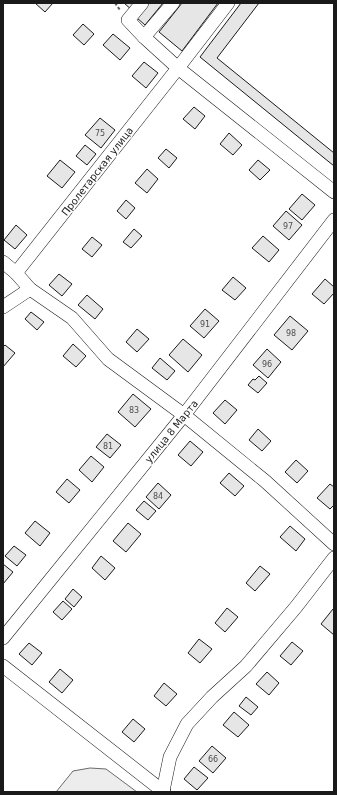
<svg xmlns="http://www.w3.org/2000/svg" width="337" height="795" viewBox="0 0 337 795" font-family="'DejaVu Sans',sans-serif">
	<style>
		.built { fill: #ededed; stroke: #6a6a6a }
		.building { fill: #e6e6e6; stroke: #1a1a1a }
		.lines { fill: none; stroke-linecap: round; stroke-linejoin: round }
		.minor-casing { stroke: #1a1a1a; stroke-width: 14 }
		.path { stroke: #5f5f5f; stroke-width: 2; stroke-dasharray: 3 2; stroke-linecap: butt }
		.minor { stroke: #fff; stroke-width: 13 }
		.labels { text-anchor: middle; stroke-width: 3; stroke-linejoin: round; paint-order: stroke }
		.number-label { font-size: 8px; fill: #4d4d4d }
		.street-label { font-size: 10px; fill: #1a1a1a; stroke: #fff }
	</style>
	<rect width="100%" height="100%" fill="#fff"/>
	<path class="built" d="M 90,768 L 106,769 L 137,792 L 56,792 L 73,771 Z"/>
	<g class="building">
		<path d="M 35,3 L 53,3 L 45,12 Z"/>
		<path d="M 124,3 L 139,3 L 133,11 Z"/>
		<path d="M 149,3 L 163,3 L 145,25 L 137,18 Z"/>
		<path d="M 182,3 L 218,3 L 182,51 L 159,32 Z"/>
		<path d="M 241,3 L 259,3 L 217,58 L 334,153 L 334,166 L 200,57 Z"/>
		<path d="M 83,24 L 94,34 L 84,45 L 73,35 Z"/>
		<path d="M 113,34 L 130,48 L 120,60 L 103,45 Z"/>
		<path d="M 144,62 L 158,73 L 146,88 L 132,76 Z"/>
		<path d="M 194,107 L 205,116 L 195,129 L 183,119 Z"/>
		<path d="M 100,118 L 115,130 L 101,148 L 85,135 Z"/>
		<path d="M 229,133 L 242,145 L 233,155 L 220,144 Z"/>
		<path d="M 85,145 L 96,154 L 87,165 L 76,156 Z"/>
		<path d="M 166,149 L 177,158 L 169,168 L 158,158 Z"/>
		<path d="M 60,160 L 75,172 L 62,188 L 47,176 Z"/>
		<path d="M 258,160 L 270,170 L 260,180 L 249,170 Z"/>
		<path d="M 147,169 L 158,179 L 147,193 L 135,183 Z"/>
		<path d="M 302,194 L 315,205 L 302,220 L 289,209 Z"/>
		<path d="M 126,200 L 135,208 L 126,219 L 117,211 Z"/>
		<path d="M 286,211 L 302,225 L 289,240 L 273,226 Z"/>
		<path d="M 16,225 L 27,235 L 15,249 L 4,240 Z"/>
		<path d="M 134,229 L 142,236 L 131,248 L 123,242 Z"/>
		<path d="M 263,236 L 279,250 L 269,262 L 252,248 Z"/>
		<path d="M 92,237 L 102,245 L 92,257 L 82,249 Z"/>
		<path d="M 59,274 L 72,284 L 62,296 L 49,285 Z"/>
		<path d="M 233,277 L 246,288 L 235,300 L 222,290 Z"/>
		<path d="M 325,279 L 334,287 L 334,293 L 324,304 L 312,294 Z"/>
		<path d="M 87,295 L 103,309 L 95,319 L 78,305 Z"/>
		<path d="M 205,309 L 219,321 L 204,338 L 190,326 Z"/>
		<path d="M 31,312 L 44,322 L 37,330 L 25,319 Z"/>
		<path d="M 290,316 L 308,331 L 292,350 L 274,335 Z"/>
		<path d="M 137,329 L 149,339 L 137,352 L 126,342 Z"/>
		<path d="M 183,339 L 202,355 L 188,372 L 169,355 Z"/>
		<path d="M 73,344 L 86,356 L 76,367 L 63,356 Z"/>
		<path d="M 5,345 L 15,353 L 3,367 L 3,347 Z"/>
		<path d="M 267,349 L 281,362 L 268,378 L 253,365 Z"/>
		<path d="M 160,358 L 175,371 L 167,380 L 152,368 Z"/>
		<path d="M 259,376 L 267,383 L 258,393 L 248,385 L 253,379 L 255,380 Z"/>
		<path d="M 133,394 L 151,409 L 135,427 L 118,412 Z"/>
		<path d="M 225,400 L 237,410 L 225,424 L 213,413 Z"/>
		<path d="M 258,429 L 271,441 L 262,451 L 249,440 Z"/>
		<path d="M 107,434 L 121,445 L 110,458 L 96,447 Z"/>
		<path d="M 190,441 L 203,452 L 191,466 L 178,455 Z"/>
		<path d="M 91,456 L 104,467 L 92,482 L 79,470 Z"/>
		<path d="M 296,460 L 308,471 L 297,483 L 285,472 Z"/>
		<path d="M 229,473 L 244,486 L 235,496 L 220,483 Z"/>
		<path d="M 67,479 L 80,490 L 69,503 L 56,492 Z"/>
		<path d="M 158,483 L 171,495 L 159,509 L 146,497 Z"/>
		<path d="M 330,484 L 334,487 L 334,505 L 330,509 L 317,498 Z"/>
		<path d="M 144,501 L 156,511 L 148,520 L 136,510 Z"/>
		<path d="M 35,521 L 50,533 L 40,546 L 25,533 Z"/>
		<path d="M 128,523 L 141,534 L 126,552 L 113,541 Z"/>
		<path d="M 290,526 L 305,539 L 296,551 L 280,537 Z"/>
		<path d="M 14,546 L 26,555 L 17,566 L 5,556 Z"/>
		<path d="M 101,556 L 115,568 L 105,580 L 92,568 Z"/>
		<path d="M 3,564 L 13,572 L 3,584 Z"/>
		<path d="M 260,566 L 270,574 L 255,591 L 246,583 Z"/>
		<path d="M 73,589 L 82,597 L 74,607 L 65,599 Z"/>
		<path d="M 63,601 L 72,609 L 62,620 L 53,612 Z"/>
		<path d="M 227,608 L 238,617 L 225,632 L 215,623 Z"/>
		<path d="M 333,609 L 334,610 L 334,635 L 321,624 Z"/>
		<path d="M 199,639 L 212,649 L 200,663 L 188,653 Z"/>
		<path d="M 292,642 L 303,651 L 291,665 L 280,656 Z"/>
		<path d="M 29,643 L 42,653 L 32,665 L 19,654 Z"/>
		<path d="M 60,669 L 73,680 L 62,693 L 49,682 Z"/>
		<path d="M 267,672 L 279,683 L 269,695 L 256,684 Z"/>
		<path d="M 164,683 L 177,694 L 166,706 L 154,696 Z"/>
		<path d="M 246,697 L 258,707 L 251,715 L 239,706 Z"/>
		<path d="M 234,712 L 249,725 L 238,737 L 223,725 Z"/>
		<path d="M 133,719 L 145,729 L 134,742 L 122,732 Z"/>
		<path d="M 212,746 L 226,758 L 213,773 L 199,761 Z"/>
		<path d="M 194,767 L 208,778 L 197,790 L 184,779 Z"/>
	</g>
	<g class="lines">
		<g class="minor-casing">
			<g id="minor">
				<path d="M 142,3 L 128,20 L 144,37"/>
				<path d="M 173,3 L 144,37 L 178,68 L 334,192"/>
				<path d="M 3,262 L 16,273 L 30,289 L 72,318 L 108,359 L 184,415 L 265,481 L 334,544"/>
				<path d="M 16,273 L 178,68 L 228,3"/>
				<path d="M 3,307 L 30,289"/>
				<path d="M 3,638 L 184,415 L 334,220"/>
				<path d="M 3,666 L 164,792"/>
				<path d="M 163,791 L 170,757 L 187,724 L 212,697 L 246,666 L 296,607 L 334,558"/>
			</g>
		</g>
		<path class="path" d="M 115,3 L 120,10"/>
		<use href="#minor" class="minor"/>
	</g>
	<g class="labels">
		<g class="number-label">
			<text x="100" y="136">75</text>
			<text x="288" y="229">97</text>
			<text x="205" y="327">91</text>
			<text x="291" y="336">98</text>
			<text x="267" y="367">96</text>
			<text x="134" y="413">83</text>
			<text x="108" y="449">81</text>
			<text x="158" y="499">84</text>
			<text x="213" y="762">66</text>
		</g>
		<g class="street-label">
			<text transform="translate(97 171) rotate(-52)" y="4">Пролетарская улица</text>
			<text transform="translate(171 431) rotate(-51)" y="4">улица 8 Марта</text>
		</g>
	</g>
	<rect width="337" height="795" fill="none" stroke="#1a1a1a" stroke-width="8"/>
</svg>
